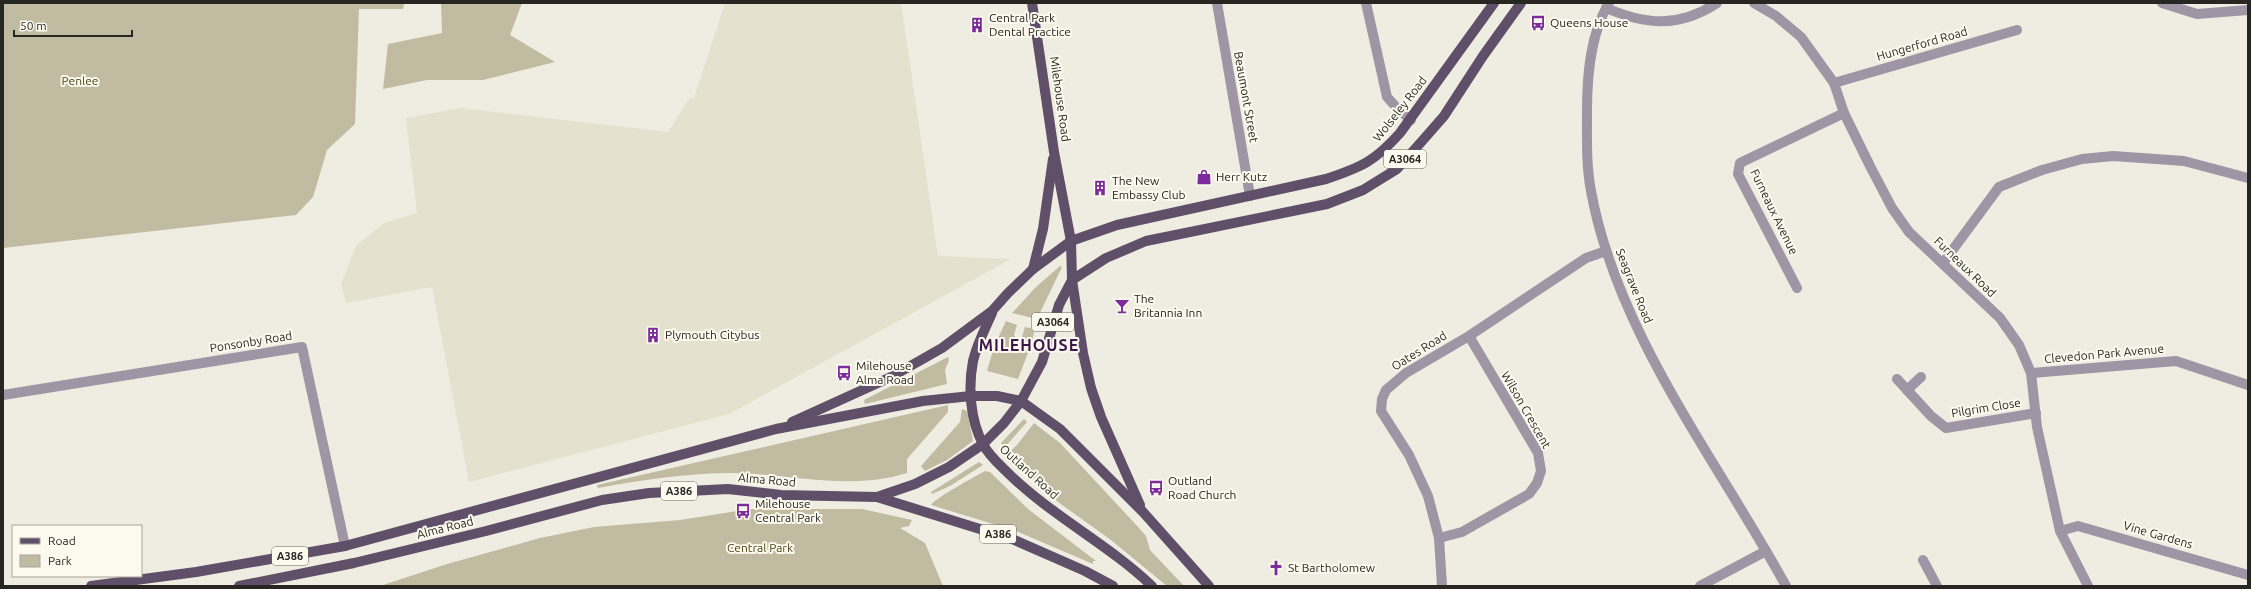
<svg xmlns="http://www.w3.org/2000/svg" width="2251" height="589" viewBox="0 0 2251 589" font-family="Ubuntu,sans-serif">
	<style>
		.built { fill: #e4e1ce }
		.green { fill: #c0bba1 }
		.lines { fill: none; stroke-linecap: round; stroke-linejoin: round }
		.minor { stroke: #9f95a4; stroke-width: 10 }
		.major { stroke: #5f4f68; stroke-width: 10 }
		.labels { text-anchor: middle; stroke-width: 4; stroke-linejoin: round; paint-order: stroke }
		.shield { fill: #fcfaee; stroke: #67665f; stroke-width: 1 }
		.shield-label { font-size: 11px; font-weight: bold; fill: #272622 }
		.poi-label { font-size: 12px; fill: #272622; stroke: #fcfaee; text-anchor: start }
		.street-label { font-size: 12px; fill: #272622; stroke: #fcfaee }
		.park-label { font-size: 12px; fill: #4e4414; stroke: #fcfaee }
		.district-label { font-size: 16px; font-weight: bold; letter-spacing: 1px; fill: #3b154b; stroke: #fcfaee }
	</style>
	<rect width="100%" height="100%" fill="#efede1"/>
	<path class="built" d="M 725,3 L 901,3 L 938,256 L 1011,259 L 729,414 L 469,482 L 432,287 L 346,303 L 341,284 L 356,246 L 384,223 L 417,213 L 406,118 L 461,108 L 668,132 L 689,99 L 694,98 Z"/>
	<g class="green">
		<path d="M 3,3 L 404,3 L 403,9 L 359,9 L 355,124 L 327,150 L 313,197 L 296,215 L 3,248 Z"/>
		<path d="M 441,3 L 522,3 L 510,35 L 555,62 L 483,80 L 427,80 L 383,89 L 388,44 L 442,33 Z"/>
		<path d="M 1060,266 L 1062,267 L 1037,319 L 1012,313 L 1036,287 Z"/>
		<path d="M 1006,321 L 1017,325 L 1014,335 L 1017,339 L 1021,340 L 1025,327 L 1035,329 L 1031,345 L 1018,379 L 987,371 L 994,347 Z"/>
		<path d="M 948,357 L 949,360 L 945,370 L 947,384 L 865,404 L 864,400 Z"/>
		<path d="M 948,405 L 948,412 L 907,459 L 907,473 C 849,491 792,474 733,473 C 687,473 642,480 598,488 L 597,485 Z"/>
		<path d="M 962,409 L 967,411 L 973,441 L 947,460 L 925,471 L 921,466 L 960,422 Z"/>
		<path d="M 1024,419 L 1027,422 L 1004,448 L 1001,443 Z"/>
		<path d="M 1034,423 L 1060,443 L 1140,529 L 1146,536 L 1150,550 L 1184,586 L 1167,586 L 1111,540 L 1058,502 L 1013,460 L 1008,453 L 1017,445 Z"/>
		<path d="M 979,462 L 983,465 L 950,486 L 932,494 L 931,492 Z"/>
		<path d="M 985,471 L 990,472 L 1028,509 L 1096,561 L 1093,561 L 1093,564 L 1016,531 L 931,505 C 935,498 976,476 985,471 Z"/>
		<path d="M 750,509 L 862,509 L 912,520 L 909,526 L 900,528 L 925,543 L 943,586 L 380,586 L 447,564 L 540,538 L 594,527 L 680,520 Z"/>
	</g>
	<g class="lines">
		<g class="minor">
			<path d="M 1217,3 L 1250,196"/>
			<path d="M 1366,3 L 1387,97 L 1397,108 L 1411,120"/>
			<path d="M 1609,3 C 1590,34 1587,76 1587,111 C 1587,137 1586,165 1591,191 C 1617,334 1717,460 1786,586"/>
			<path d="M 1754,3 L 1776,16 L 1801,37 L 1834,83 L 1844,113 L 1870,166 L 1892,208 L 1909,232 L 2000,318 L 2019,345 L 2031,373 L 2037,427 L 2060,531 L 2088,586"/>
			<path d="M 2162,3 L 2197,14 L 2248,10"/>
			<path d="M 1606,8 C 1646,25 1679,28 1717,3"/>
			<path d="M 1834,83 L 2017,30"/>
			<path d="M 1943,263 L 1999,187 L 2042,170 L 2082,159 L 2113,156 L 2184,161 L 2248,178"/>
			<path d="M 1797,288 L 1738,174 L 1740,163 L 1844,113"/>
			<path d="M 2031,373 L 2176,361 L 2248,385"/>
			<path d="M 1897,379 L 1931,416 L 1946,428 L 2036,413"/>
			<path d="M 1907,390 L 1921,377"/>
			<path d="M 3,395 L 302,347 L 345,546"/>
			<path d="M 2060,531 L 2078,526 L 2248,575"/>
			<path d="M 1439,538 L 1462,532 L 1529,494 L 1537,483 L 1541,471 L 1538,453 L 1469,336"/>
			<path d="M 1923,560 L 1937,586"/>
			<path d="M 1442,586 L 1439,538 L 1428,496 L 1409,455 L 1381,411 L 1382,399 L 1386,390 L 1406,373 L 1469,336 L 1586,258 L 1606,251"/>
			<path d="M 1700,586 L 1766,551"/>
		</g>
		<g class="major">
			<path d="M 1032,3 L 1054,152 L 1071,241 L 1072,280 L 1083,353 L 1091,388 L 1101,417 L 1140,505"/>
			<path d="M 1033,269 L 1043,229 L 1053,159"/>
			<path d="M 992,313 C 985,329 977,344 973,361 C 968,387 970,420 983,444 C 989,456 1000,465 1009,474 C 1052,516 1108,544 1152,586"/>
			<path d="M 792,422 L 891,377 L 942,348 L 992,311 L 1008,293 L 1033,269 L 1071,241 L 1117,225 L 1326,179 C 1362,167 1375,161 1400,133 L 1494,3"/>
			<path d="M 877,497 L 1012,539 L 1085,571 L 1113,586"/>
			<path d="M 91,586 L 196,572 L 345,546 L 776,429 L 923,401 L 971,396 L 997,396 L 1021,401 L 1060,429 L 1143,512 L 1209,586"/>
			<path d="M 239,586 L 354,563 L 486,531 L 602,500 L 649,493 L 728,489 L 781,495 L 877,497 L 915,484 L 949,467 L 983,444 L 1004,423 L 1021,401 L 1042,362 L 1059,305 L 1072,280 L 1106,258 L 1146,241 L 1327,204 L 1363,190 L 1397,169 L 1423,140 L 1444,116 L 1483,56 L 1521,3"/>
		</g>
	</g>
	<defs>
		<g id="bus-bare" transform="scale(1.2)"><path d="M-5-6H5V4H4V6H2V4H-2V6H-4V4H-5ZM-3.5-4V0h7V-4ZM-3.5 1.2v1.5H-2V1.2ZM2 1.2v1.5H3.5V1.2Z" fill="#7b2b9c" stroke="#fcfaee" stroke-width="2.5" paint-order="stroke"/></g>
		<g id="building-bare" transform="scale(1.2)"><path d="M-4-6H4V6H1V3H-1V6H-4ZM-2.5-4.3h1.7v1.8h-1.7ZM.8-4.3h1.7v1.8H.8ZM-2.5-1h1.7V.8h-1.7ZM.8-1h1.7V.8H.8Z" fill="#7b2b9c" stroke="#fcfaee" stroke-width="2.5" paint-order="stroke"/></g>
		<g id="shop-bare" transform="scale(1.2)"><path d="M-5-2.5h2.3a2.7 3.5 0 0 1 5.4 0H5L5.5 6h-11ZM-1.5-2.5h3a1.5 2.3 0 0 0-3 0Z" fill="#7b2b9c" stroke="#fcfaee" stroke-width="2.5" paint-order="stroke"/></g>
		<g id="bar-bare" transform="scale(1.2)"><path d="M-6-5H6L.8 .8V4.5H3.5V6h-7V4.5H-.8V.8Z" fill="#7b2b9c" stroke="#fcfaee" stroke-width="2.5" paint-order="stroke"/></g>
		<g id="church-bare" transform="scale(1.2)"><path d="M-1.2-6h2.4v3.5h3.3v2.4h-3.3V6h-2.4V-.1h-3.3v-2.4h3.3Z" fill="#7b2b9c" stroke="#fcfaee" stroke-width="2.5" paint-order="stroke"/></g>
	</defs>
	<g fill-rule="evenodd">
		<use href="#bus-bare" x="1538" y="23"/>
		<use href="#building-bare" x="977" y="25"/>
		<use href="#shop-bare" x="1204" y="177"/>
		<use href="#building-bare" x="1100" y="188"/>
		<use href="#bar-bare" x="1122" y="306"/>
		<use href="#building-bare" x="653" y="335"/>
		<use href="#bus-bare" x="844" y="373"/>
		<use href="#bus-bare" x="1156" y="488"/>
		<use href="#bus-bare" x="743" y="511"/>
		<use href="#church-bare" x="1276" y="568"/>
	</g>
	<g class="labels">
		<g class="shield">
			<rect x="1384" y="150" width="42" height="18" rx="3"/>
			<rect x="1032" y="313" width="42" height="18" rx="3"/>
			<rect x="661" y="482" width="36" height="18" rx="3"/>
			<rect x="980" y="525" width="36" height="18" rx="3"/>
			<rect x="272" y="547" width="36" height="18" rx="3"/>
		</g>
		<g class="shield-label">
			<text x="1405" y="163">A3064</text>
			<text x="1053" y="326">A3064</text>
			<text x="679" y="495">A386</text>
			<text x="998" y="538">A386</text>
			<text x="290" y="560">A386</text>
		</g>
		<g class="poi-label">
			<text x="989" y="22">Central Park<tspan x="989" dy="14">Dental Practice</tspan></text>
			<text x="1550" y="27">Queens House</text>
			<text x="1216" y="181">Herr Kutz</text>
			<text x="1112" y="185">The New<tspan x="1112" dy="14">Embassy Club</tspan></text>
			<text x="1134" y="303">The<tspan x="1134" dy="14">Britannia Inn</tspan></text>
			<text x="665" y="339">Plymouth Citybus</text>
			<text x="856" y="370">Milehouse<tspan x="856" dy="14">Alma Road</tspan></text>
			<text x="1168" y="485">Outland<tspan x="1168" dy="14">Road Church</tspan></text>
			<text x="755" y="508">Milehouse<tspan x="755" dy="14">Central Park</tspan></text>
			<text x="1288" y="572">St Bartholomew</text>
		</g>
		<g class="street-label">
			<text transform="translate(1922 44) rotate(-16)" y="4">Hungerford Road</text>
			<text transform="translate(1246 97) rotate(80)" y="4">Beaumont Street</text>
			<text transform="translate(1060 99) rotate(82)" y="4">Milehouse Road</text>
			<text transform="translate(1400 109) rotate(-52)" y="4">Wolseley Road</text>
			<text transform="translate(1774 212) rotate(64)" y="4">Furneaux Avenue</text>
			<text transform="translate(1965 267) rotate(44)" y="4">Furneaux Road</text>
			<text transform="translate(1634 286) rotate(68)" y="4">Seagrave Road</text>
			<text transform="translate(251 342) rotate(-9)" y="4">Ponsonby Road</text>
			<text transform="translate(1419 351) rotate(-32)" y="4">Oates Road</text>
			<text transform="translate(2104 354) rotate(-5)" y="4">Clevedon Park Avenue</text>
			<text transform="translate(1986 408) rotate(-9)" y="4">Pilgrim Close</text>
			<text transform="translate(1526 410) rotate(60)" y="4">Wilson Crescent</text>
			<text transform="translate(1029 472) rotate(42)" y="4">Outland Road</text>
			<text transform="translate(767 480) rotate(5)" y="4">Alma Road</text>
			<text transform="translate(445 528) rotate(-14)" y="4">Alma Road</text>
			<text transform="translate(2158 535) rotate(16)" y="4">Vine Gardens</text>
		</g>
		<g class="park-label">
			<text x="80" y="85">Penlee</text>
			<text x="760" y="552">Central Park</text>
		</g>
		<g class="district-label">
			<text x="1029" y="351">MILEHOUSE</text>
		</g>
	</g>
	<rect width="2251" height="589" fill="none" stroke="#272622" stroke-width="8"/>
	<rect x="12" y="525" width="130" height="52" fill="#fcfaee" stroke="#a7a59c"/>
	<rect x="20" y="538" width="20" height="6" fill="#5f4f68" stroke="#a7a59c"/>
	<text x="48" y="545" font-size="12" fill="#272622">Road</text>
	<rect x="20" y="555" width="20" height="12" fill="#c0bba1" stroke="#a7a59c"/>
	<text x="48" y="565" font-size="12" fill="#272622">Park</text>
	<path d="M14 30v6h118v-6" fill="none" stroke="#272622" stroke-width="2"/>
	<text x="20" y="30" font-size="12" fill="#272622" stroke="#fcfaee" stroke-width="3" paint-order="stroke">50 m</text>
</svg>
